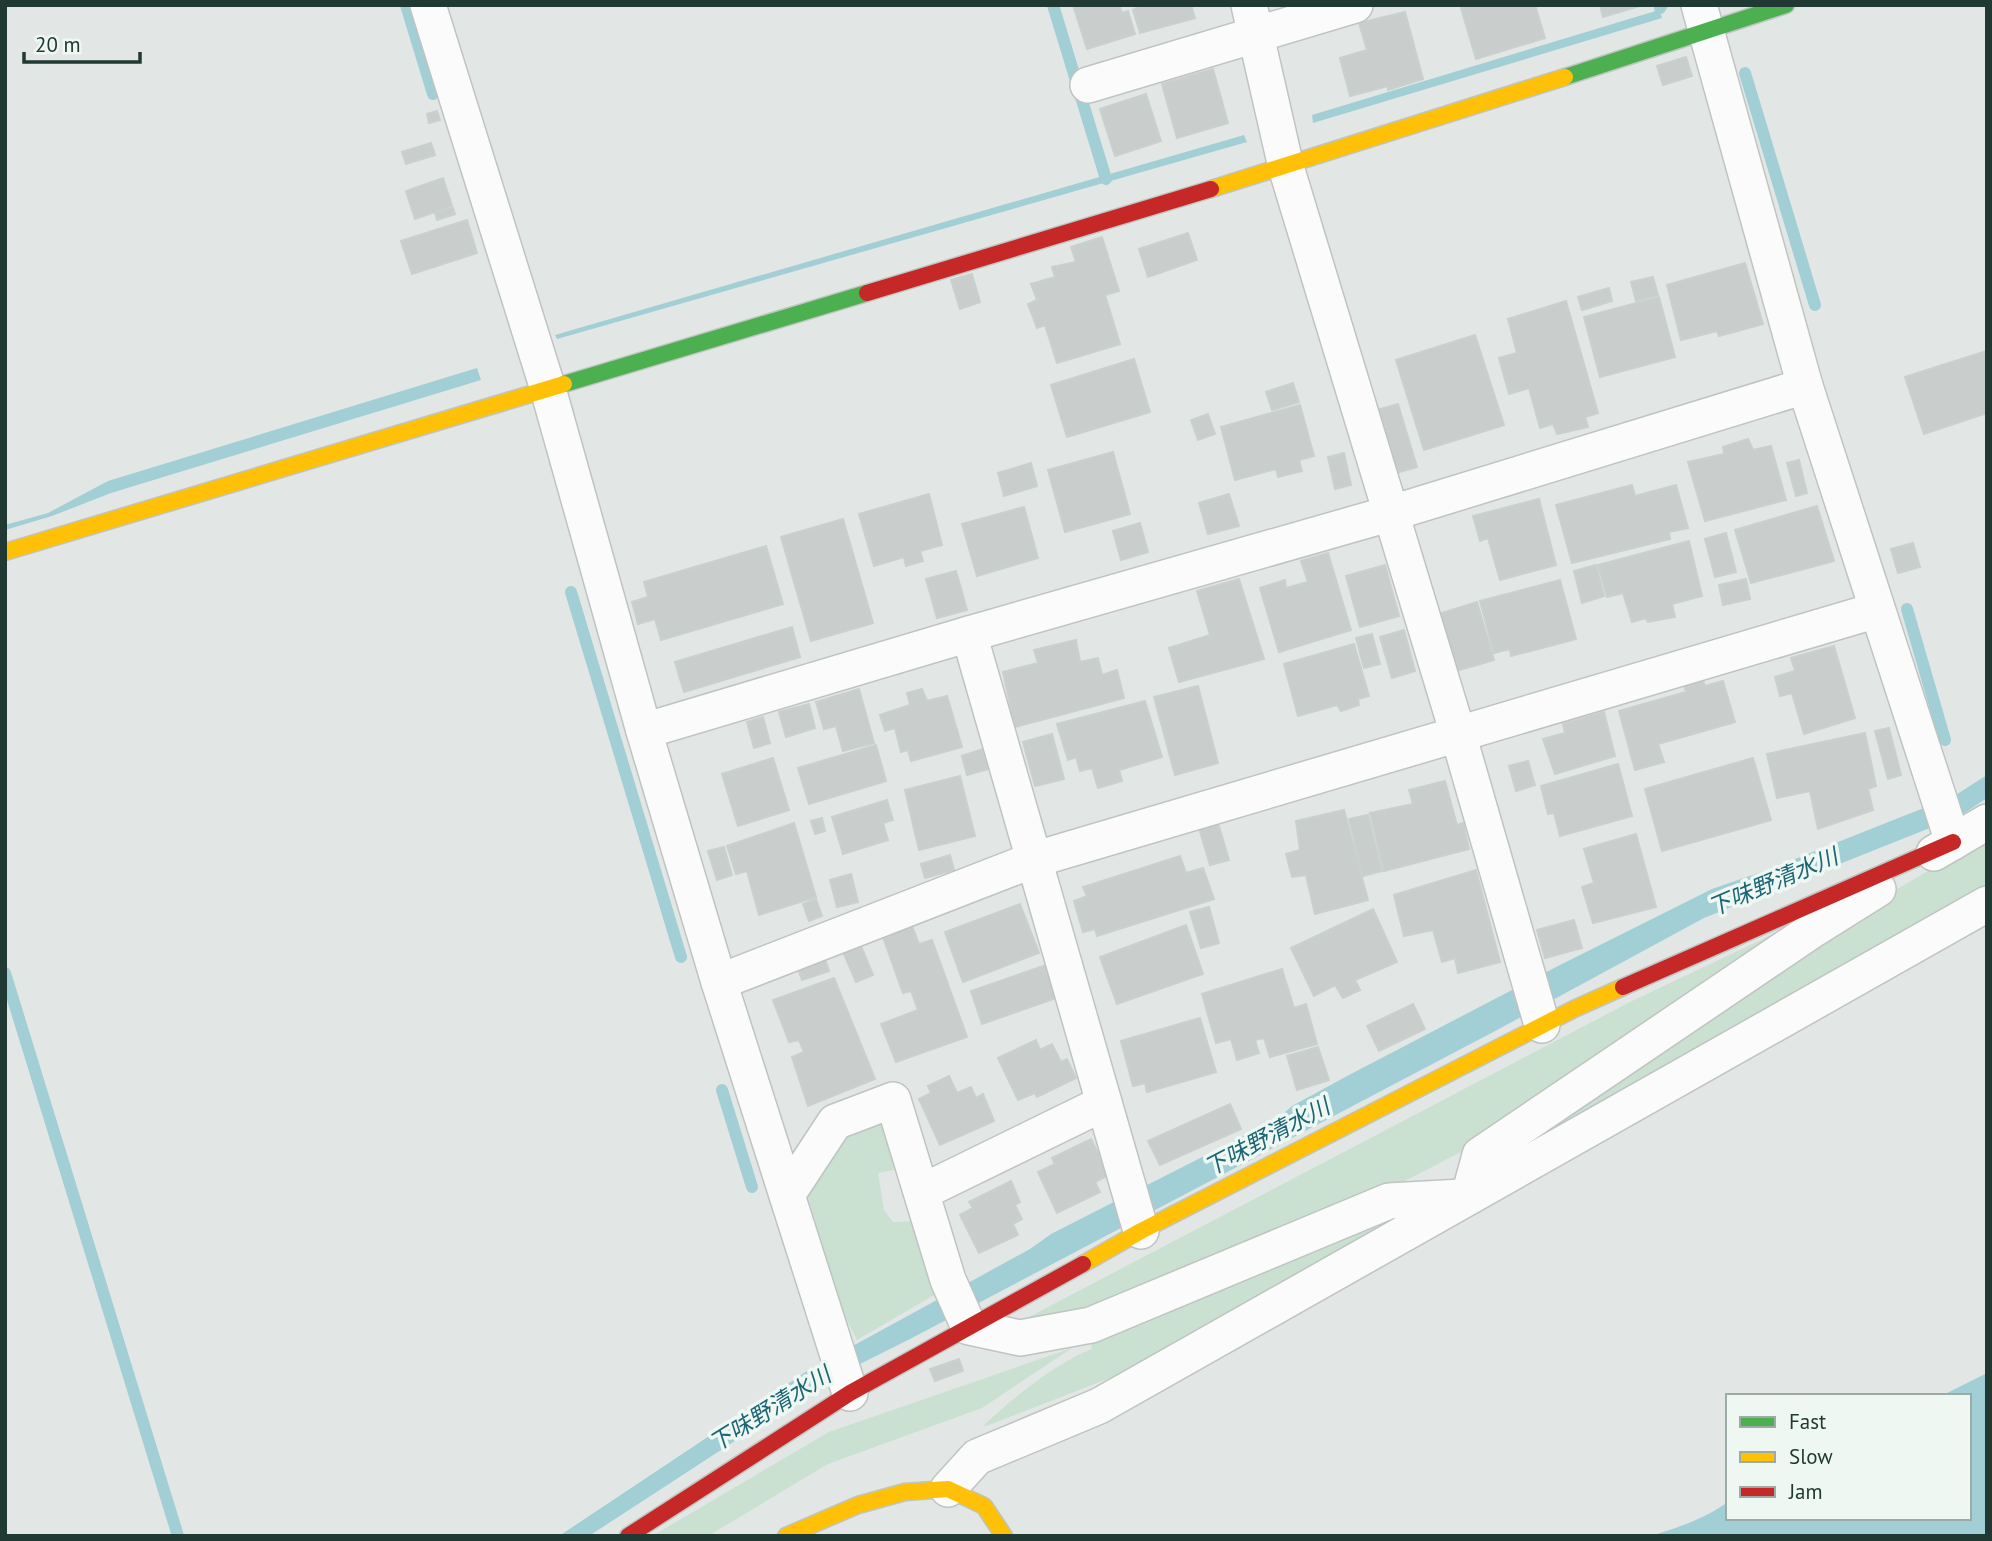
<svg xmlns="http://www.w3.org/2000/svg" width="1992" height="1541" viewBox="0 0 1992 1541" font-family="'PT Sans','Noto Sans JP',sans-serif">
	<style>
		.green { fill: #cae0d1 }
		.water { fill: #a2ced6 }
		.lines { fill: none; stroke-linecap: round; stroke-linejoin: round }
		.stream { stroke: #a2ced6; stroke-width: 12 }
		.building { fill: #c9cecc; stroke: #cad0ce; stroke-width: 2 }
		.street-casing { stroke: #bfc4c2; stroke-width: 38 }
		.fast-casing { stroke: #bec5c2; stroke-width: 19 }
		.slow-casing { stroke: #bec5c2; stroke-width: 19 }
		.jam-casing { stroke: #bec5c2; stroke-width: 19 }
		.street { stroke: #fbfbfb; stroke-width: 35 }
		.fast { stroke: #4caf50; stroke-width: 16 }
		.slow { stroke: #ffc107; stroke-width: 16 }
		.jam { stroke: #c62828; stroke-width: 16 }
		.labels { text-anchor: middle; stroke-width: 7; stroke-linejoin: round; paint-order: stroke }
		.water-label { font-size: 23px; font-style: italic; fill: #1b6674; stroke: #eff7f3 }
	</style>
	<rect width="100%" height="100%" fill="#e2e7e5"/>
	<g class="green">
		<path d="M 1987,836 L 1987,887 L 1496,1166 L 1838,924 Z"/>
		<path d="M 1797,923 L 1461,1152 L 1399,1184 L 1092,1308 L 1034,1326 L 1027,1318 L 1632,1001 Z"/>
		<path d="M 889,1114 L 903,1168 L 878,1173 L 884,1210 L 893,1222 L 916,1221 L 941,1291 L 857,1340 L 841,1308 L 804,1184 L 836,1131 Z"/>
		<path d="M 1406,1211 L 1141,1366 L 984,1427 L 985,1424 C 1013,1398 1057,1362 1092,1349 L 1090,1338 Z"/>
		<path d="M 1072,1348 L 982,1408 L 828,1464 L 708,1536 L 652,1536 L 829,1432 Z"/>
	</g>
	<g class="water">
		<path d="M 1659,10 L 1662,18 L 1313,123 L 1312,115 Z"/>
		<path d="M 1244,135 L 1247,142 L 557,339 L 555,335 Z"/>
		<path d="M 477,368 L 481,380 L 111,493 L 52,516 L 5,530 L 5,525 L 48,513 L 108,481 Z"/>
		<path d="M 1987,775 L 1987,798 L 1960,816 L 1704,918 L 1497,1030 L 910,1339 L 806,1391 L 744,1435 L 589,1536 L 559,1536 L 807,1371 L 1030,1249 L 1051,1234 L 1277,1119 L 1292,1106 L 1349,1075 L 1558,966 L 1712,889 L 1767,870 L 1954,796 Z"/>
		<path d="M 1987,1373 L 1987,1536 L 1651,1536 C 1679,1527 1704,1519 1728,1502 L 1728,1518 L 1969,1518 L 1969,1396 L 1941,1396 Z"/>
	</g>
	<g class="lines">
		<g class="stream">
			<path d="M 406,5 L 433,94"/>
			<path d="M 1053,5 L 1106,179"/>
			<path d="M 1660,8 L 1662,5"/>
			<path d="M 1745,73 L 1815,305"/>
			<path d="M 571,592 L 681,957"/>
			<path d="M 1907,609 L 1945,740"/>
			<path d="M 5,973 L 178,1536"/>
			<path d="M 722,1090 L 752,1187"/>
		</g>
	</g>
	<g class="building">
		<path d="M 1073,5 L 1119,5 L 1122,13 L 1128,11 L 1135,34 L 1087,49 Z"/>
		<path d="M 1138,5 L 1191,5 L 1195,18 L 1140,33 L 1133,10 L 1138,7 Z"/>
		<path d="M 1470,5 L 1535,5 L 1545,38 L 1476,59 L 1461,8 Z"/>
		<path d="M 1600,5 L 1643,5 L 1603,17 Z"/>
		<path d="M 1405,12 L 1423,79 L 1388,90 L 1388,86 L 1350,96 L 1340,58 L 1367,50 L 1359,23 Z"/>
		<path d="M 1686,57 L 1692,76 L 1663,85 L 1657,66 Z"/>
		<path d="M 1213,69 L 1228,123 L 1177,138 L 1162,84 Z"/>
		<path d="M 1146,94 L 1161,141 L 1115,156 L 1100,109 Z"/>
		<path d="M 437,111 L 440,120 L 429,123 L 427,114 Z"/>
		<path d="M 431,143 L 435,155 L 406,164 L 402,152 Z"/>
		<path d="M 443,178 L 452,206 L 415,219 L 406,191 Z"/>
		<path d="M 453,208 L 455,214 L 437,220 L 435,213 Z"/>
		<path d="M 467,220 L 477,253 L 412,274 L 401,241 Z"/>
		<path d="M 1188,233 L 1197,260 L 1148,277 L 1139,249 Z"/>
		<path d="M 1102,237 L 1119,291 L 1105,295 L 1120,344 L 1057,363 L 1045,325 L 1037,328 L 1028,304 L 1037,300 L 1031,284 L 1055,277 L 1052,267 L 1076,262 L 1071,247 Z"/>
		<path d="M 1745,263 L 1763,324 L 1719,336 L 1717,331 L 1681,340 L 1667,285 Z"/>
		<path d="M 972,274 L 980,302 L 960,309 L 951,280 Z"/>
		<path d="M 1653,277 L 1658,295 L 1636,301 L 1631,282 Z"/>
		<path d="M 1609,288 L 1612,301 L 1582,310 L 1578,297 Z"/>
		<path d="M 1659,297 L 1675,357 L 1600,377 L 1584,317 Z"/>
		<path d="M 1566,301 L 1598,413 L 1585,417 L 1588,427 L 1557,434 L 1553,424 L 1540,428 L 1529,388 L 1509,394 L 1499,358 L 1517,353 L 1508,319 Z"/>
		<path d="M 1475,335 L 1504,425 L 1424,450 L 1396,360 Z"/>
		<path d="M 1986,351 L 1987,413 L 1924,434 L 1905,377 Z"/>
		<path d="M 1134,359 L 1150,412 L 1067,437 L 1051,385 Z"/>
		<path d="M 1293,383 L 1299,402 L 1272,410 L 1266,392 Z"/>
		<path d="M 1398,404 L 1417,467 L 1396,473 L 1377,410 Z"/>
		<path d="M 1300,405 L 1314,456 L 1299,460 L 1302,471 L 1278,477 L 1276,469 L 1235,480 L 1221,427 Z"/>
		<path d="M 1208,414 L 1215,434 L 1198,440 L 1191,420 Z"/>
		<path d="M 1748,439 L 1753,450 L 1771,446 L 1786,500 L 1705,521 L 1688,462 L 1724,454 L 1723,447 Z"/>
		<path d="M 1113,452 L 1130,514 L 1065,532 L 1048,470 Z"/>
		<path d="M 1344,453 L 1351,485 L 1335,489 L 1328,457 Z"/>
		<path d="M 1799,460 L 1807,493 L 1796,496 L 1787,463 Z"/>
		<path d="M 1031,463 L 1037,486 L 1004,496 L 998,473 Z"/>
		<path d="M 1632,485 L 1635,496 L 1676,485 L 1688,528 L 1669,532 L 1670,539 L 1572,563 L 1556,505 Z"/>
		<path d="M 929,494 L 942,545 L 920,551 L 923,561 L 906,566 L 904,557 L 874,566 L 859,514 Z"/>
		<path d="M 1229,494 L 1239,526 L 1208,534 L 1199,503 Z"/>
		<path d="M 1539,499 L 1556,565 L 1500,580 L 1488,538 L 1480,541 L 1473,516 Z"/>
		<path d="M 1817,506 L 1834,561 L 1751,583 L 1735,530 Z"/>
		<path d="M 1024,507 L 1038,558 L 977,576 L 962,524 Z"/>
		<path d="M 843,519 L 873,623 L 811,641 L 781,537 Z"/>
		<path d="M 1140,523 L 1148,552 L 1121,560 L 1113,531 Z"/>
		<path d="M 1726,533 L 1736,572 L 1715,577 L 1705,539 Z"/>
		<path d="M 1689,541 L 1702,596 L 1672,604 L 1675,617 L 1648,622 L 1646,618 L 1632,622 L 1623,593 L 1607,597 L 1598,565 Z"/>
		<path d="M 1913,543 L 1920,567 L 1898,573 L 1891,549 Z"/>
		<path d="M 766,546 L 783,604 L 661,640 L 655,619 L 638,624 L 632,602 L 648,597 L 644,582 Z"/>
		<path d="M 1328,553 L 1351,630 L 1279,652 L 1260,588 L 1285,580 L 1286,588 L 1308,582 L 1301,561 Z"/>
		<path d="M 1385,565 L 1399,616 L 1360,627 L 1346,576 Z"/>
		<path d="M 1596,565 L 1604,596 L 1582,603 L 1574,571 Z"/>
		<path d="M 956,571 L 967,610 L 937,618 L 926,579 Z"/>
		<path d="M 1239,579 L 1264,659 L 1179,682 L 1169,648 L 1210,635 L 1197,591 Z"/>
		<path d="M 1746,579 L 1750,599 L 1723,605 L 1719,585 Z"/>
		<path d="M 1560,580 L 1576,639 L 1511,656 L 1510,649 L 1494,653 L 1480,601 Z"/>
		<path d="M 1477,602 L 1494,660 L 1456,671 L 1439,614 Z"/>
		<path d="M 792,627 L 800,657 L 684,692 L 675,662 Z"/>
		<path d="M 1404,630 L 1415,671 L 1392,678 L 1380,637 Z"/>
		<path d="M 1372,634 L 1380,664 L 1364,668 L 1356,638 Z"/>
		<path d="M 1076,640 L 1080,662 L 1098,658 L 1102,675 L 1117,670 L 1124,698 L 1015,727 L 1003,672 L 1038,663 L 1034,650 Z"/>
		<path d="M 1354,644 L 1369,696 L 1358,699 L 1359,705 L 1341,711 L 1337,705 L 1298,716 L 1284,664 Z"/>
		<path d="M 1834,646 L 1855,718 L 1804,734 L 1792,693 L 1780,696 L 1775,677 L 1795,671 L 1791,658 Z"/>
		<path d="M 1703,680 L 1705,686 L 1723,681 L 1735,722 L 1658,744 L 1664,762 L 1635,770 L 1619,711 L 1686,692 L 1684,685 Z"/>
		<path d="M 1198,686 L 1218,763 L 1175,775 L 1154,697 Z"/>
		<path d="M 859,689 L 874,743 L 843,751 L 836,726 L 824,729 L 816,702 Z"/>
		<path d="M 922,689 L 927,701 L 947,696 L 962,747 L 911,761 L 908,750 L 901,752 L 895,728 L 885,731 L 880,715 L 910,705 L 907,693 Z"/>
		<path d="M 1145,701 L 1162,757 L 1119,770 L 1122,781 L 1098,788 L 1092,768 L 1080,771 L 1076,757 L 1068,760 L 1057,724 Z"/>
		<path d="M 809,704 L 815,728 L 786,737 L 779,712 Z"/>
		<path d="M 1604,712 L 1615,756 L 1555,774 L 1543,739 L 1565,733 L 1563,724 Z"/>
		<path d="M 763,717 L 770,743 L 754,748 L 747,722 Z"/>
		<path d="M 1889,728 L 1901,775 L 1888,779 L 1875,731 Z"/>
		<path d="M 1865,733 L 1876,786 L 1868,789 L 1873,810 L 1818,829 L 1810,791 L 1777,798 L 1767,754 Z"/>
		<path d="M 1052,734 L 1064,779 L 1035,786 L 1023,742 Z"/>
		<path d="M 876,745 L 886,781 L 809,804 L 798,768 Z"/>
		<path d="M 983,749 L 988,769 L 967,775 L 962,756 Z"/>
		<path d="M 773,758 L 789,810 L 738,826 L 722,774 Z"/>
		<path d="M 1753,758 L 1771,820 L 1662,851 L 1645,789 Z"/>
		<path d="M 1528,761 L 1535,785 L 1516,791 L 1509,766 Z"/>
		<path d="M 1618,764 L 1632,816 L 1560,836 L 1554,813 L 1548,814 L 1541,786 Z"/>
		<path d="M 960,776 L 975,836 L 919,850 L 905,790 Z"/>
		<path d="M 1445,781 L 1457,825 L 1463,823 L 1469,849 L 1384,871 L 1370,813 L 1413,804 L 1409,790 Z"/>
		<path d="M 887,800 L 893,820 L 883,823 L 888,840 L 843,854 L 832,817 Z"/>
		<path d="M 1344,810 L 1368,900 L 1315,914 L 1306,875 L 1292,877 L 1286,854 L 1300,850 L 1296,821 Z"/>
		<path d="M 1368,815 L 1382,871 L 1363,876 L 1349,819 Z"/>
		<path d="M 822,818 L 825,831 L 815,834 L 811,821 Z"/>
		<path d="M 794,823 L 816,897 L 759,915 L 747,871 L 736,874 L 727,846 Z"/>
		<path d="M 1218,823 L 1229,860 L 1210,865 L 1199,828 Z"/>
		<path d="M 1636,834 L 1656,907 L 1593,923 L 1582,887 L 1594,883 L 1584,849 Z"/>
		<path d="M 724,847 L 732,875 L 717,880 L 708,851 Z"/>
		<path d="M 950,855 L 954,870 L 925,878 L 921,864 Z"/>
		<path d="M 1180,856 L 1186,873 L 1203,868 L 1214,899 L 1097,936 L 1095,929 L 1083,932 L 1074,901 L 1087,896 L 1083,887 Z"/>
		<path d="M 1476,870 L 1500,962 L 1458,973 L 1455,958 L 1442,962 L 1433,930 L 1404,936 L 1394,895 Z"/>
		<path d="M 851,874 L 858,902 L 837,907 L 830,880 Z"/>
		<path d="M 816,899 L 822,916 L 809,921 L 803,904 Z"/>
		<path d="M 1020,904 L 1039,953 L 963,982 L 945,932 Z"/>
		<path d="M 1209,907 L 1219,943 L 1201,948 L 1190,912 Z"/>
		<path d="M 1373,909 L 1397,962 L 1355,980 L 1360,990 L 1343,998 L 1335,985 L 1314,996 L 1291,948 Z"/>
		<path d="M 1574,920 L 1582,948 L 1545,958 L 1537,930 Z"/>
		<path d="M 1186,925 L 1203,974 L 1117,1004 L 1100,957 Z"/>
		<path d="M 912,926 L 919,944 L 932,940 L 967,1037 L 896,1062 L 881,1024 L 918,1010 L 911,991 L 903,993 L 883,937 Z"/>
		<path d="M 861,946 L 873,975 L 856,982 L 844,954 Z"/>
		<path d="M 825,959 L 829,971 L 802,980 L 798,969 Z"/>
		<path d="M 1046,965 L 1056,998 L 982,1024 L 971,991 Z"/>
		<path d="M 1282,969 L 1294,1008 L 1306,1004 L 1317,1044 L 1270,1057 L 1264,1038 L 1255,1040 L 1259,1053 L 1237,1060 L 1231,1039 L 1216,1043 L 1202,994 Z"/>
		<path d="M 834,978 L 875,1079 L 808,1106 L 792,1057 L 804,1052 L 799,1040 L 789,1042 L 773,1000 Z"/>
		<path d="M 1413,1004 L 1425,1029 L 1379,1051 L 1367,1026 Z"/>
		<path d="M 1200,1018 L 1216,1072 L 1147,1092 L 1145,1083 L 1133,1086 L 1121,1041 Z"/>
		<path d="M 1036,1040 L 1040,1050 L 1052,1044 L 1061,1062 L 1067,1059 L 1076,1078 L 1037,1097 L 1035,1093 L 1018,1100 L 998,1058 Z"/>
		<path d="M 1318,1047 L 1329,1080 L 1297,1090 L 1287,1056 Z"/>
		<path d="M 949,1076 L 957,1093 L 971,1087 L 976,1098 L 983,1094 L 994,1121 L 940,1145 L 919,1099 L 931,1093 L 928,1086 Z"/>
		<path d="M 1230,1104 L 1241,1129 L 1160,1165 L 1148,1141 Z"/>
		<path d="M 1091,1139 L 1109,1175 L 1095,1182 L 1100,1192 L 1057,1213 L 1038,1172 L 1055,1164 L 1052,1158 Z"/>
		<path d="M 1011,1181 L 1020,1202 L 1015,1205 L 1022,1219 L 1013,1224 L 1018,1235 L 979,1253 L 960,1215 L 973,1208 L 969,1202 Z"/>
		<path d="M 959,1359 L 963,1371 L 935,1381 L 930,1369 Z"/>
	</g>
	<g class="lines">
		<g class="street-casing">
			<g id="street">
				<path d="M 428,5 L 548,389 L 644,731 L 719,982 L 850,1393"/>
				<path d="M 1249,5 L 1286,167 L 1458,734 L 1542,1025"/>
				<path d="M 1699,5 L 1805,386 L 1953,842"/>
				<path d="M 1088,85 L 1355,5"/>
				<path d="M 969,634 L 1141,1231"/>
				<path d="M 644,731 L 969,634 L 1392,513 L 1805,386"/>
				<path d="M 1934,853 L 1987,822"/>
				<path d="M 719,982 L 1033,860 L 1877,610"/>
				<path d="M 922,1192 L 1104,1103"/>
				<path d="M 787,1195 L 835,1122 L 893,1100 L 948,1280 L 969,1327 L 1020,1338 L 1091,1325 L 1389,1201 L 1462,1197"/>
				<path d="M 1469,1196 L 1480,1155 L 1811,931 L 1878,889"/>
				<path d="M 948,1489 L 977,1457 L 1099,1406 L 1987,904"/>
			</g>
		</g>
		<g class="fast-casing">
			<g id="fast">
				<path d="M 1565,77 L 1786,5"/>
				<path d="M 564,384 L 867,293"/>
			</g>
		</g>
		<g class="slow-casing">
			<g id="slow">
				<path d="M 1211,189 L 1565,77"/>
				<path d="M 5,552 L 564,384"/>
				<path d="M 1083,1264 L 1141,1231 L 1574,1009 L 1623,987"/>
				<path d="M 786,1536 L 858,1505 L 905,1492 L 948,1489 L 984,1506 L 1004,1536"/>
			</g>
		</g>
		<g class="jam-casing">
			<g id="jam">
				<path d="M 867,293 L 1211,189"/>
				<path d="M 1623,987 L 1953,842"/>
				<path d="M 628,1536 L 850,1393 L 1083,1264"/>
			</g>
		</g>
		<use href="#street" class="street"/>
		<use href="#fast" class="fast"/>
		<use href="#slow" class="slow"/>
		<use href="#jam" class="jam"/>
	</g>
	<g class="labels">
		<g class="water-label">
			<text transform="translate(1773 882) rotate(-23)" y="8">下味野清水川</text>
			<text transform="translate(1267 1137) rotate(-28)" y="8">下味野清水川</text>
			<text transform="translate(770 1409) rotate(-32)" y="8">下味野清水川</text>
		</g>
	</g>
	<rect width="1992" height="1541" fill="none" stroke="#203a33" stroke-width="14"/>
	<rect x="1726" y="1394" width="245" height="126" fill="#eff7f3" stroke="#9caba6" stroke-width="2"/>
	<rect x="1740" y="1417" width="35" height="10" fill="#4caf50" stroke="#9caba6" stroke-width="2"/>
	<text x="1789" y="1429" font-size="21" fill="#203a33">Fast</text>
	<rect x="1740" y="1452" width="35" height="10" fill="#ffc107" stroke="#9caba6" stroke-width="2"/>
	<text x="1789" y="1464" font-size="21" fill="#203a33">Slow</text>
	<rect x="1740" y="1487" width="35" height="10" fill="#c62828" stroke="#9caba6" stroke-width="2"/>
	<text x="1789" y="1499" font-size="21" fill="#203a33">Jam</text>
	<path d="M24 52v10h116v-10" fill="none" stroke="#203a33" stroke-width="3.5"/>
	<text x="35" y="52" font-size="21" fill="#203a33" stroke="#eff7f3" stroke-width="5" paint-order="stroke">20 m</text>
</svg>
